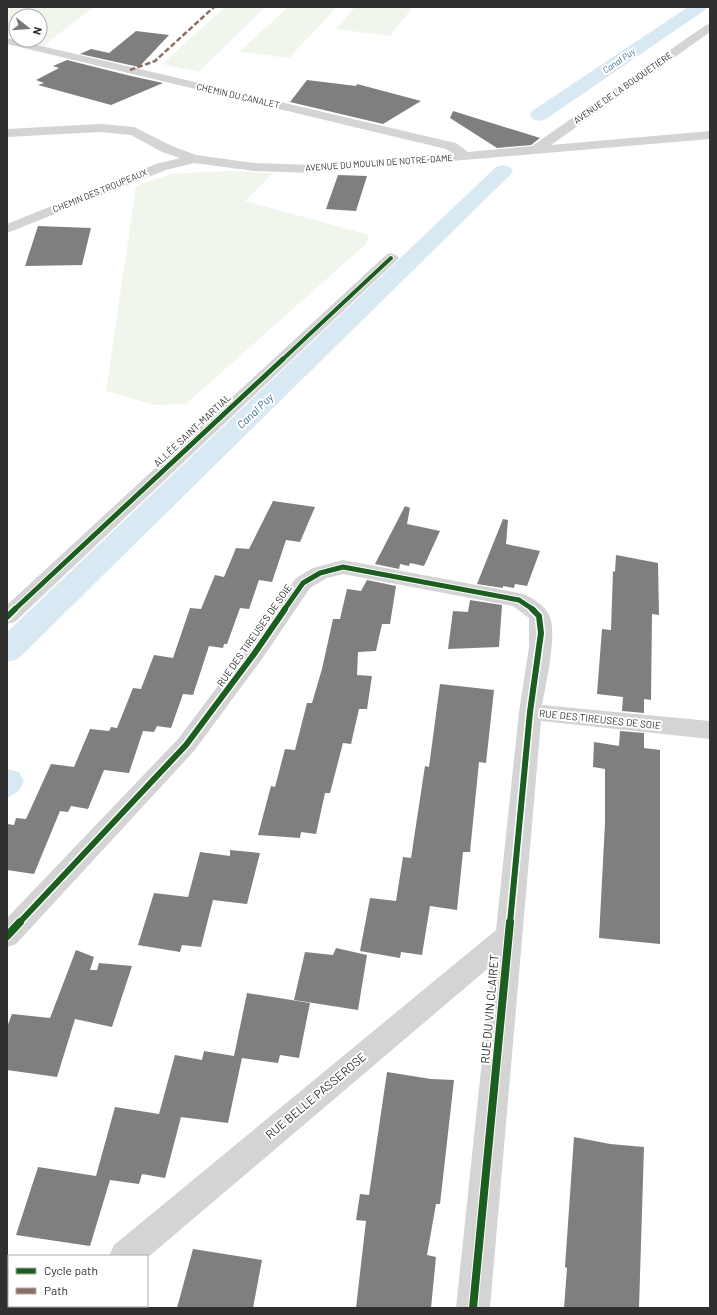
<svg xmlns="http://www.w3.org/2000/svg" width="717" height="1315" viewBox="0 0 717 1315" font-family="Barlow,sans-serif">
	<style>
		.green { fill: #f1f6ec }
		.water { fill: #d9e9f3 }
		.lines { fill: none; stroke-linecap: round; stroke-linejoin: round }
		.canal { fill: #d9e9f3; fill-rule: evenodd }
		.building { fill: #7f7f7f }
		.street { fill: #d4d4d4; fill-rule: evenodd }
		.quiet { stroke: #8d6e63; stroke-width: 2.5; stroke-dasharray: 5.5 2.5; stroke-linecap: butt }
		.cycleway-far3-casing { stroke: #fff; stroke-width: 5.5 }
		.cycleway-far2-casing { stroke: #fff; stroke-width: 7 }
		.cycleway-far1-casing { stroke: #fff; stroke-width: 9 }
		.cycleway-casing { stroke: #fff; stroke-width: 10 }
		.cycleway-far3 { stroke: #1b5e20; stroke-width: 4 }
		.cycleway-far2 { stroke: #1b5e20; stroke-width: 5 }
		.cycleway-far1 { stroke: #1b5e20; stroke-width: 6 }
		.cycleway { stroke: #1b5e20; stroke-width: 8 }
		.labels { text-anchor: middle; stroke-width: 4; stroke-linejoin: round; paint-order: stroke }
		.far-water-label { font-size: 9px; font-style: italic; fill: #397197; stroke: #fff }
		.far-street-label { font-size: 9px; fill: #303030; stroke: #fff }
		.street-label { font-size: 10px; fill: #303030; stroke: #fff }
		.water-label { font-size: 11px; font-style: italic; fill: #397197; stroke: #fff }
		.near-street-label { font-size: 12px; fill: #303030; stroke: #fff }
	</style>
	<rect width="100%" height="100%" fill="#fff"/>
	<g class="green">
		<path d="M 7,7 L 94,7 L 43,46 L 19,40 L 40,40 L 40,16 L 16,16 L 16,39 L 7,37 Z"/>
		<path d="M 225,7 L 265,7 L 199,72 L 162,64 Z"/>
		<path d="M 288,7 L 337,7 L 289,58 L 239,52 Z"/>
		<path d="M 355,7 L 413,7 L 390,36 L 336,29 Z"/>
		<path d="M 229,171 L 273,173 L 245,201 L 369,235 L 366,244 L 186,404 L 155,405 L 106,391 L 136,186 L 171,174 Z"/>
	</g>
	<path class="water" d="M 7,769 L 19,772 L 24,781 L 19,791 L 7,798 Z"/>
	<g class="lines">
		<g class="canal">
			<path d="M 688,7 L 707,7 L 705,10 L 546,119 L 539,121 L 532,119 L 530,115 L 532,111 Z"/>
			<path d="M 503,165 L 510,167 L 513,171 L 510,175 L 18,659 L 7,662 L 7,632 L 496,167 Z"/>
		</g>
	</g>
	<g class="building">
		<path d="M 136,31 L 169,35 L 139,67 L 80,54 L 91,49 L 109,53 Z"/>
		<path d="M 67,60 L 131,76 L 163,83 L 111,105 L 38,85 L 44,83 L 36,80 L 59,68 L 53,66 Z"/>
		<path d="M 307,80 L 356,86 L 357,84 L 421,101 L 383,124 L 290,102 Z"/>
		<path d="M 453,111 L 540,138 L 531,145 L 497,148 L 450,118 Z"/>
		<path d="M 338,175 L 367,176 L 356,211 L 326,209 Z"/>
		<path d="M 38,226 L 91,228 L 82,265 L 25,266 Z"/>
		<path d="M 273,501 L 315,507 L 300,542 L 286,540 L 272,582 L 259,580 L 249,609 L 240,608 L 227,644 L 224,644 L 223,648 L 209,646 L 193,695 L 183,694 L 171,728 L 157,726 L 154,732 L 143,731 L 129,773 L 104,770 L 88,809 L 71,806 L 68,812 L 60,811 L 34,874 L 7,870 L 7,824 L 14,825 L 16,818 L 26,819 L 51,764 L 74,767 L 90,729 L 109,731 L 111,727 L 117,728 L 133,688 L 141,689 L 154,655 L 173,658 L 190,608 L 201,609 L 215,575 L 224,577 L 236,548 L 249,549 Z"/>
		<path d="M 405,506 L 410,508 L 407,524 L 440,531 L 424,566 L 410,563 L 409,566 L 400,564 L 399,569 L 375,564 Z"/>
		<path d="M 503,519 L 508,520 L 506,544 L 540,551 L 527,586 L 515,584 L 514,588 L 503,586 L 503,588 L 477,584 Z"/>
		<path d="M 616,555 L 658,563 L 659,615 L 652,614 L 651,700 L 644,699 L 644,713 L 622,711 L 623,697 L 597,694 L 602,629 L 611,630 L 613,571 L 615,572 Z"/>
		<path d="M 367,580 L 396,586 L 390,624 L 382,624 L 376,651 L 358,652 L 357,675 L 372,676 L 367,709 L 359,709 L 351,744 L 343,743 L 330,793 L 325,793 L 316,834 L 301,832 L 300,838 L 258,835 L 271,786 L 275,787 L 285,749 L 295,750 L 307,703 L 312,703 L 322,669 L 333,619 L 340,619 L 347,589 L 361,591 Z"/>
		<path d="M 470,600 L 502,605 L 499,647 L 448,649 L 453,611 L 468,612 Z"/>
		<path d="M 440,684 L 494,690 L 486,763 L 479,762 L 470,852 L 463,852 L 457,910 L 430,906 L 422,955 L 401,952 L 400,958 L 360,951 L 370,898 L 396,901 L 403,857 L 411,858 L 425,766 L 429,767 Z"/>
		<path d="M 620,731 L 644,733 L 644,748 L 660,750 L 660,944 L 599,938 L 605,823 L 605,769 L 593,767 L 594,742 L 619,746 Z"/>
		<path d="M 230,850 L 260,853 L 247,904 L 213,900 L 201,947 L 182,945 L 180,952 L 138,945 L 154,893 L 188,897 L 200,852 L 230,856 Z"/>
		<path d="M 336,948 L 367,955 L 358,1010 L 294,1000 L 305,952 L 333,955 Z"/>
		<path d="M 76,950 L 94,957 L 90,970 L 97,970 L 99,963 L 132,966 L 112,1027 L 75,1019 L 57,1077 L 7,1070 L 7,1027 L 12,1014 L 50,1018 Z"/>
		<path d="M 247,993 L 310,1003 L 299,1058 L 280,1055 L 278,1063 L 242,1058 L 228,1123 L 181,1117 L 165,1178 L 142,1174 L 139,1184 L 110,1180 L 90,1246 L 16,1235 L 38,1167 L 96,1176 L 115,1107 L 159,1114 L 175,1055 L 202,1060 L 204,1051 L 234,1056 Z"/>
		<path d="M 387,1072 L 431,1079 L 454,1080 L 440,1204 L 436,1204 L 427,1255 L 436,1257 L 431,1308 L 356,1308 L 366,1221 L 356,1220 L 360,1194 L 369,1195 Z"/>
		<path d="M 574,1137 L 610,1144 L 644,1147 L 639,1308 L 564,1308 L 567,1268 L 565,1267 Z"/>
		<path d="M 193,1249 L 262,1260 L 253,1308 L 177,1308 Z"/>
	</g>
	<g class="lines">
		<g class="street">
			<path d="M 710,24 L 710,32 L 551,145 L 710,131 L 710,139 L 312,173 L 254,171 L 194,163 L 166,170 L 7,233 L 7,224 L 156,164 L 180,158 L 162,152 L 131,135 L 101,132 L 7,137 L 7,129 L 101,124 L 134,127 L 172,146 L 196,155 L 254,163 L 312,165 L 452,153 L 446,149 L 7,44 L 7,38 L 451,142 L 456,143 L 468,152 L 532,146 L 706,25 Z"/>
			<path d="M 391,253 L 396,255 L 399,258 L 396,261 L 15,622 L 7,624 L 7,605 L 386,255 Z"/>
			<path d="M 343,560 L 519,593 C 531,596 545,605 550,617 C 557,634 546,685 542,705 L 710,721 L 710,739 L 541,721 L 490,1308 L 456,1308 L 492,965 L 147,1258 L 147,1256 L 109,1256 L 114,1245 L 496,930 L 519,712 L 529,647 L 529,618 L 513,606 L 343,574 L 327,578 L 310,588 L 262,659 L 194,751 L 16,944 L 7,947 L 7,918 L 178,739 L 246,649 L 296,578 L 313,568 Z"/>
			<path d="M 47,1306 L 83,1306 L 82,1308 L 46,1308 Z"/>
		</g>
		<path class="quiet" d="M 130,70 L 155,61 L 214,7"/>
		<g class="cycleway-far3-casing">
			<path id="cycleway-far3" d="M 282,360 L 391,258"/>
		</g>
		<g class="cycleway-far2-casing">
			<g id="cycleway-far2">
				<path d="M 14,610 L 283,359"/>
				<path d="M 284,610 L 303,583 L 320,573 L 343,567 L 519,600 L 534,610"/>
			</g>
		</g>
		<g class="cycleway-far1-casing">
			<g id="cycleway-far1">
				<path d="M 7,617 L 15,609"/>
				<path d="M 19,923 L 186,745 L 254,654 L 285,609"/>
				<path d="M 510,923 L 530,712 L 541,633 L 539,616 L 532,609"/>
			</g>
		</g>
		<g class="cycleway-casing">
			<g id="cycleway">
				<path d="M 7,936 L 20,922"/>
				<path d="M 473,1308 L 510,922"/>
			</g>
		</g>
		<use href="#cycleway-far3" class="cycleway-far3"/>
		<use href="#cycleway-far2" class="cycleway-far2"/>
		<use href="#cycleway-far1" class="cycleway-far1"/>
		<use href="#cycleway" class="cycleway"/>
	</g>
	<g class="labels">
		<g class="far-water-label">
			<text transform="translate(619 61) rotate(-34)" y="3">Canal Puy</text>
		</g>
		<g class="far-street-label">
			<text transform="translate(623 88) rotate(-35)" y="3">AVENUE DE LA BOUQUETIÈRE</text>
			<text transform="translate(238 96) rotate(13)" y="3">CHEMIN DU CANALET</text>
			<text transform="translate(379 163) rotate(-4)" y="3">AVENUE DU MOULIN DE NOTRE-DAME</text>
			<text transform="translate(100 191) rotate(-22)" y="3">CHEMIN DES TROUPEAUX</text>
		</g>
		<g class="street-label">
			<text transform="translate(192 430) rotate(-43)" y="4">ALLÉE SAINT-MARTIAL</text>
			<text transform="translate(254 635) rotate(-55)" y="4">RUE DES TIREUSES DE SOIE</text>
			<text transform="translate(600 719) rotate(6)" y="4">RUE DES TIREUSES DE SOIE</text>
		</g>
		<g class="water-label">
			<text transform="translate(255 411) rotate(-44)" y="4">Canal Puy</text>
		</g>
		<g class="near-street-label">
			<text transform="translate(490 1009) rotate(-85)" y="4">RUE DU VIN CLAIRET</text>
			<text transform="translate(316 1096) rotate(-40)" y="4">RUE BELLE PASSEROSE</text>
		</g>
	</g>
	<rect width="717" height="1315" fill="none" stroke="#303030" stroke-width="16"/>
	<rect x="8" y="1255" width="140" height="52" fill="#ffffff" stroke="#acacac"/>
	<rect x="16" y="1268" width="20" height="6" fill="#1b5e20" stroke="#acacac"/>
	<text x="44" y="1275" font-size="12" fill="#303030">Cycle path</text>
	<rect x="16" y="1288" width="20" height="6" fill="#8d6e63" stroke="#acacac"/>
	<text x="44" y="1295" font-size="12" fill="#303030">Path</text>
	<g transform="translate(28 28) rotate(107)"><circle r="19" fill="#ffffff" stroke="#acacac"/>
	<path d="M0-3L7 15L0 10L-7 15Z" fill="#787878"/>
	<text y="-6" font-size="11" font-weight="bold" text-anchor="middle" fill="#303030">N</text>
	</g>
</svg>
